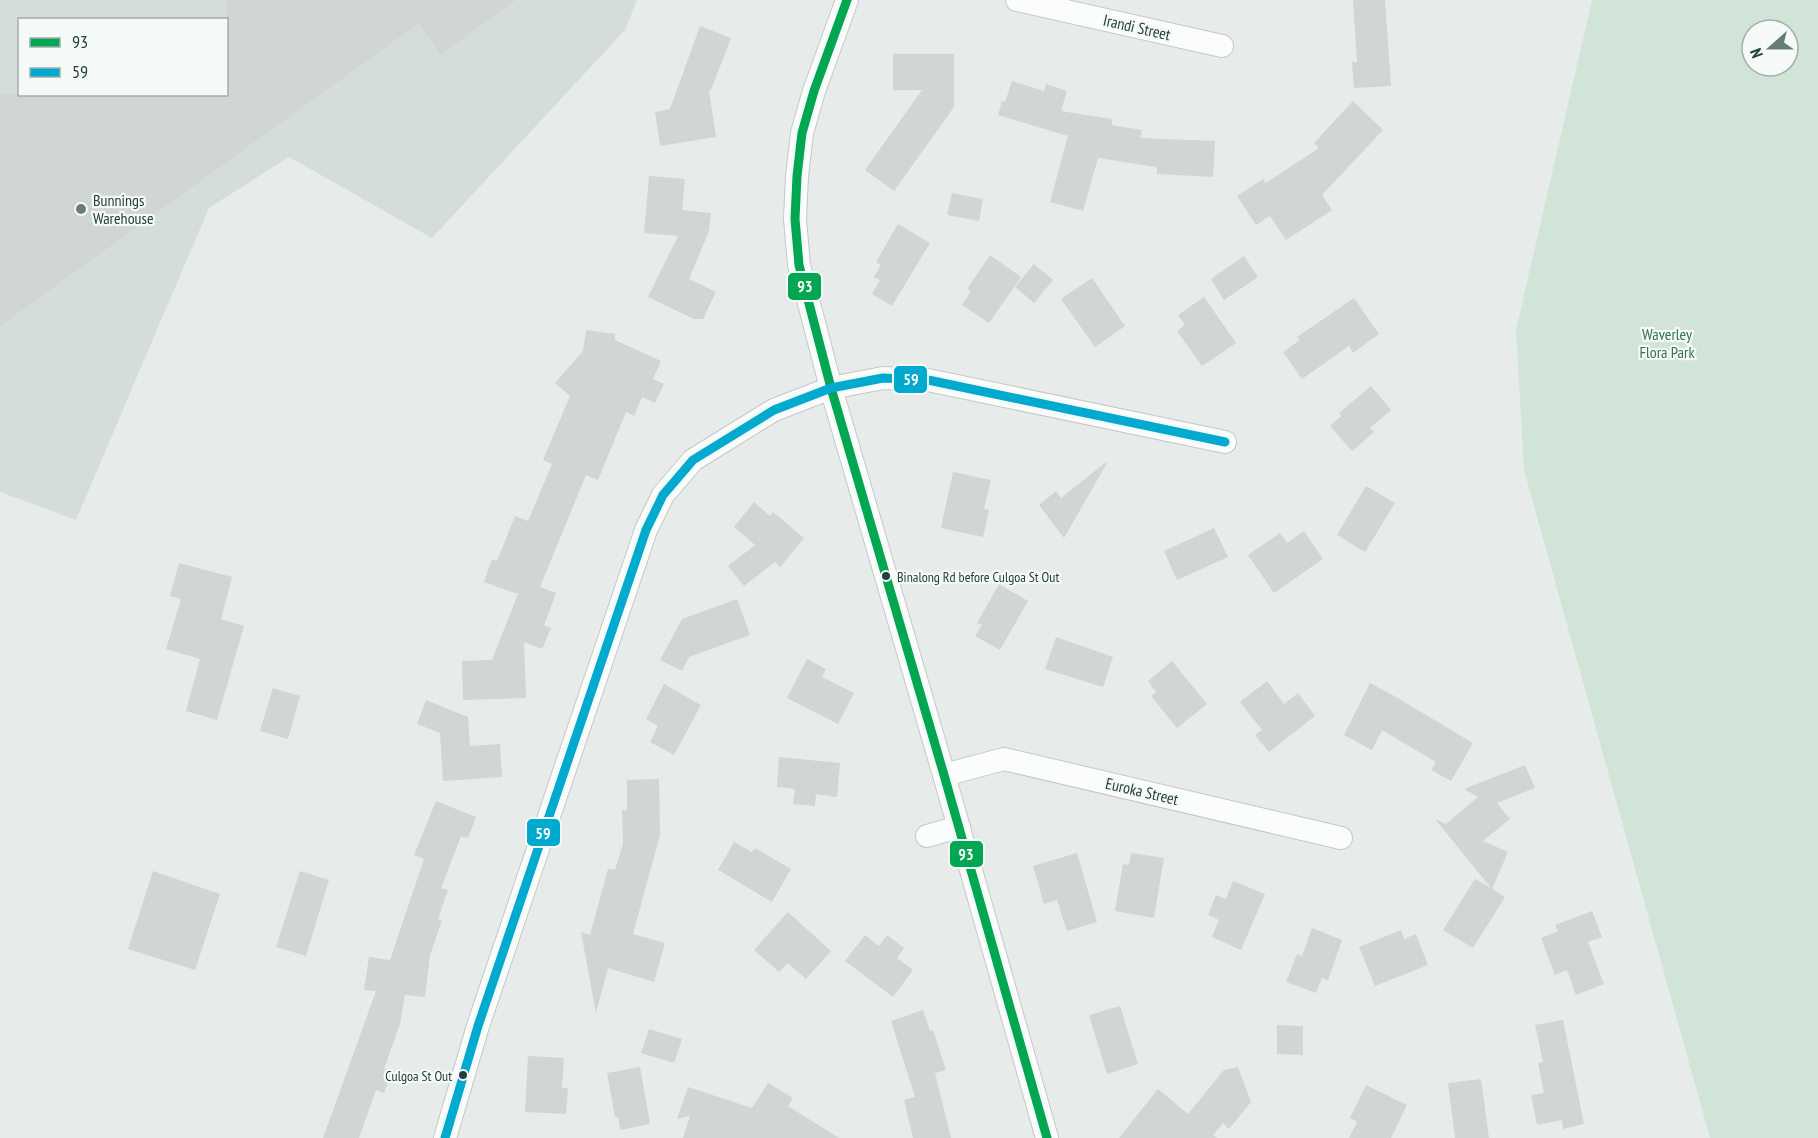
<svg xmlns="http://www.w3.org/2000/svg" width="1818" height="1138" viewBox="0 0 1818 1138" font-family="'PT Sans Narrow',sans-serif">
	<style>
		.built { fill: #d5ddda; fill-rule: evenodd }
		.green { fill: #d0e4d8; fill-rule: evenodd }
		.building { fill: #d1d5d4 }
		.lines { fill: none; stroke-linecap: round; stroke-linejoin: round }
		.minor-casing { stroke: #c4c9c7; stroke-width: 24 }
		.minor { stroke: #fbfcfc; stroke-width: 22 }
		.bus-1-casing { stroke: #f5faf8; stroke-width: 14 }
		.bus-2-casing { stroke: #f5faf8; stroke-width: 14 }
		.bus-1 { stroke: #00a651; stroke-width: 9 }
		.bus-2 { stroke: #00a9ce; stroke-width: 9 }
		.poi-dot { fill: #687c78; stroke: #f5faf8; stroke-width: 2 }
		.bus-dot { fill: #243f3b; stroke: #f5faf8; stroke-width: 2 }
		.labels { text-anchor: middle; stroke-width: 4.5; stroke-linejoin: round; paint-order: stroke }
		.bus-label { font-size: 14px; fill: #243f3b; stroke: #f5faf8; text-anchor: start }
		.street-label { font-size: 16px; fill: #243f3b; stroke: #f5faf8 }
		.poi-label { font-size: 16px; fill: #243f3b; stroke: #f5faf8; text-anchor: start }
		.park-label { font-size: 16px; fill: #2f7552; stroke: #f5faf8 }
		.line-badge { stroke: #f5faf8; stroke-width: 2 }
		.badge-label { font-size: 16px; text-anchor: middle; font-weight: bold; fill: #fff }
	</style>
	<rect width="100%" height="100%" fill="#e7ecea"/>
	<path class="built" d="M 0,0 L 637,0 L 625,30 L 432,238 L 289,157 L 209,208 L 76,520 L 0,492 ZM 20,20 L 226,20 L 226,94 L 20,94 Z"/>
	<path class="green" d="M 1592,0 L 1818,0 L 1818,1138 L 1710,1138 L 1524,470 L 1516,330 ZM 1752,30 L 1788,30 L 1788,66 L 1752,66 Z"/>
	<g class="building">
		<path d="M 226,0 L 516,0 L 440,55 L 419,23 L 0,326 L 0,94 L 226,94 Z"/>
		<path d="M 1353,0 L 1385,0 L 1391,86 L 1354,88 L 1352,62 L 1357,62 Z"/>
		<path d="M 700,26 L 731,38 L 711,90 L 709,90 L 716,137 L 660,146 L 655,112 L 670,109 Z"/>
		<path d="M 893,54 L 954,54 L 954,107 L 894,191 L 865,170 L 922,90 L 893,90 Z"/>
		<path d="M 1012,81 L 1044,91 L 1046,84 L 1067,91 L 1061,111 L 1112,119 L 1112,125 L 1142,130 L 1140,138 L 1215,141 L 1213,177 L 1157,174 L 1157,167 L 1098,158 L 1083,211 L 1050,202 L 1068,136 L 998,115 L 1002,101 L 1005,102 Z"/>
		<path d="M 1353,101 L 1383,130 L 1322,195 L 1332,210 L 1286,240 L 1270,216 L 1256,225 L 1237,196 L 1263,179 L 1266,183 L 1319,148 L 1314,143 Z"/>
		<path d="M 649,176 L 685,179 L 682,210 L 711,213 L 709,231 L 689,279 L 716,292 L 703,319 L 694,319 L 648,297 L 678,236 L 644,233 Z"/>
		<path d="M 952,193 L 983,199 L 979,221 L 947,215 Z"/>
		<path d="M 898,224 L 930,243 L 892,306 L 872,294 L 880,280 L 874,277 L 881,265 L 876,262 Z"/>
		<path d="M 990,255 L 1021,277 L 989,323 L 962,305 L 971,291 L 967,289 Z"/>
		<path d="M 1244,256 L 1258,277 L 1224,300 L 1211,279 Z"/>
		<path d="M 1034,264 L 1053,280 L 1034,303 L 1015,287 Z"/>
		<path d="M 1092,278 L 1125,326 L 1095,347 L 1061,299 Z"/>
		<path d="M 1204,297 L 1236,343 L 1202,366 L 1177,331 L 1185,325 L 1178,315 Z"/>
		<path d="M 1354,298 L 1379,334 L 1353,353 L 1349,346 L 1302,379 L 1283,352 L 1300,340 L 1297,337 Z"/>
		<path d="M 586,330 L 615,334 L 615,340 L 661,361 L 653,379 L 664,384 L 655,403 L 642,397 L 634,416 L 626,412 L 598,480 L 586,475 L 540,587 L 556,593 L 544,625 L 551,628 L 542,649 L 524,642 L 526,698 L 463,700 L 462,661 L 492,660 L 518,594 L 484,582 L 492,559 L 497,561 L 515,516 L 528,521 L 552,464 L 543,460 L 570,396 L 555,383 L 583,351 Z"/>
		<path d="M 1371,386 L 1391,410 L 1370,428 L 1374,432 L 1352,451 L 1330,426 L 1341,416 L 1339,413 Z"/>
		<path d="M 1106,462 L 1107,463 L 1064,538 L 1039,505 L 1056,491 L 1061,498 Z"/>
		<path d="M 953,472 L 991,480 L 984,509 L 989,510 L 983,537 L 941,528 Z"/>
		<path d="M 1366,486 L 1395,503 L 1365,552 L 1337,535 Z"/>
		<path d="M 754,502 L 770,516 L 773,512 L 804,538 L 780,567 L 775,562 L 744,586 L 728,566 L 755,545 L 734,527 Z"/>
		<path d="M 1214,528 L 1228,557 L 1177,580 L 1164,551 Z"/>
		<path d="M 1304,531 L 1323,559 L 1274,593 L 1248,555 L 1280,533 L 1287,543 Z"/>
		<path d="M 179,563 L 232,577 L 221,619 L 244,626 L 217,720 L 186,711 L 200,659 L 166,649 L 181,599 L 170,596 Z"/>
		<path d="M 999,584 L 1028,601 L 1000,650 L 975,636 L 982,625 L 977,623 Z"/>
		<path d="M 737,599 L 750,635 L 689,657 L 682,671 L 660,660 L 682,619 Z"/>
		<path d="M 1056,637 L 1113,657 L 1103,687 L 1045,669 Z"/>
		<path d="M 807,659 L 826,669 L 822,677 L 854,693 L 838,724 L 787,698 Z"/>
		<path d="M 1172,661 L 1207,704 L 1177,728 L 1151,696 L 1156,692 L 1148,681 Z"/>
		<path d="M 1267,681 L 1284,704 L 1298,693 L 1315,716 L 1269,752 L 1255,735 L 1262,730 L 1240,702 Z"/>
		<path d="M 1370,683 L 1396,697 L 1473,743 L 1451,781 L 1431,770 L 1436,762 L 1382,730 L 1372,750 L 1344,735 Z"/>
		<path d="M 664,684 L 701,705 L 674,755 L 650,742 L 658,726 L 646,719 Z"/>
		<path d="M 273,688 L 300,696 L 288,739 L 260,731 Z"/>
		<path d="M 426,700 L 468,717 L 470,746 L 500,744 L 502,777 L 443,781 L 440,733 L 417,724 Z"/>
		<path d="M 779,757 L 840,763 L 837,797 L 816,794 L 815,806 L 793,804 L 795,789 L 777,787 Z"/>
		<path d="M 1525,765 L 1535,788 L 1497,803 L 1510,819 L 1483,841 L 1508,852 L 1492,889 L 1505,897 L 1473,948 L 1443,930 L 1475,879 L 1491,888 L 1435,819 L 1446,824 L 1478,797 L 1464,789 Z"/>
		<path d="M 659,779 L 660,835 L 633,934 L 665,943 L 654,982 L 608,968 L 596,1013 L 581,932 L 590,935 L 608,869 L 615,870 L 623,844 L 622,810 L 627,810 L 627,780 Z"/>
		<path d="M 436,801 L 476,817 L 468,838 L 461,836 L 441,888 L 448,890 L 438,919 L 442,921 L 430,955 L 425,997 L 405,995 L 400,1024 L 384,1069 L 392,1072 L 384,1093 L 376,1090 L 359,1138 L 323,1138 L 376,991 L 364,990 L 369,957 L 390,960 L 424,859 L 414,855 Z"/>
		<path d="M 734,842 L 752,852 L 755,848 L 791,869 L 772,902 L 718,870 Z"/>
		<path d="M 1077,853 L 1097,922 L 1067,931 L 1057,900 L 1044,904 L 1033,866 Z"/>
		<path d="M 1131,853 L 1164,858 L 1154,918 L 1115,911 L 1123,864 L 1129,865 Z"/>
		<path d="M 153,871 L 220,894 L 195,970 L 128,949 Z"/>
		<path d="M 300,871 L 329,880 L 306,956 L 276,947 Z"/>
		<path d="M 1233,881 L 1265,894 L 1241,950 L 1212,937 L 1219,920 L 1208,915 L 1216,895 L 1226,899 Z"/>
		<path d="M 1592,911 L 1602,937 L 1588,942 L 1604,984 L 1576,995 L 1567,970 L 1555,975 L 1541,938 L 1558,931 L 1555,925 Z"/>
		<path d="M 788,912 L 831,951 L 806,979 L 788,963 L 779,972 L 754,950 Z"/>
		<path d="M 1312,928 L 1342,940 L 1328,980 L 1322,978 L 1316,993 L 1286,982 L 1297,954 L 1302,956 Z"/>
		<path d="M 1401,930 L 1404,939 L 1416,934 L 1428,965 L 1375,986 L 1359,947 Z"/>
		<path d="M 865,935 L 879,946 L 887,935 L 904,948 L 897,958 L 913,970 L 893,997 L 845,961 Z"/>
		<path d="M 1120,1006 L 1138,1064 L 1107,1074 L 1089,1015 Z"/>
		<path d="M 923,1010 L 930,1031 L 933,1030 L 946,1070 L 935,1073 L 951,1138 L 913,1138 L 904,1100 L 915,1097 L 891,1021 Z"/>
		<path d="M 1563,1020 L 1584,1124 L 1563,1129 L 1562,1120 L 1537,1125 L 1531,1095 L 1544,1093 L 1538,1063 L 1543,1062 L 1535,1025 Z"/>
		<path d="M 1277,1025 L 1303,1026 L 1303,1055 L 1277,1054 Z"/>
		<path d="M 649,1029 L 682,1039 L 674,1063 L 641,1053 Z"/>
		<path d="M 528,1056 L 564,1058 L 562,1088 L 568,1088 L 566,1114 L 525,1112 Z"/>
		<path d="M 640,1067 L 650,1124 L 620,1130 L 618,1117 L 615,1117 L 607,1073 Z"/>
		<path d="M 1238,1067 L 1251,1102 L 1229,1129 L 1223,1123 L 1213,1135 L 1217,1138 L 1119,1138 L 1158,1089 L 1188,1114 L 1224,1070 Z"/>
		<path d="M 1481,1079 L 1489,1138 L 1455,1138 L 1448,1083 Z"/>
		<path d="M 768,1083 L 793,1098 L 788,1106 L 839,1138 L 683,1138 L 690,1116 L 677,1119 L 688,1087 L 752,1108 Z"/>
		<path d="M 1366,1085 L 1407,1105 L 1391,1138 L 1349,1138 L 1357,1122 L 1350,1118 Z"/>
	</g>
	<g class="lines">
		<g class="minor-casing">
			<g id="minor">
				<path d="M 847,0 L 814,91 L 802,133 L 797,176 L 795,219 L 799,265 L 831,388 L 944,775 L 1047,1138"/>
				<path d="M 1017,0 L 1222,46"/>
				<path d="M 944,775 L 1004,759 L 1341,838"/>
				<path d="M 927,836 L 959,827"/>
				<path d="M 445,1138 L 478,1026 L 646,530 L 663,495 L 693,460 L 774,410 L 831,388 L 883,378 L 928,380 L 1225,442"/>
			</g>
		</g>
		<use href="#minor" class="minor"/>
		<g class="bus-1-casing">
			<path id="bus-1" d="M 847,0 L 814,91 L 802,133 L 797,176 L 795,219 L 799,265 L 831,388 L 944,775 L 1047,1138"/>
		</g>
		<g class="bus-2-casing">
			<path id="bus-2" d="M 445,1138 L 478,1026 L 646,530 L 663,495 L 693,460 L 774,410 L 831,388 L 883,378 L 928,380 L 1225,442"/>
		</g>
		<use href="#bus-1" class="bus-1"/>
		<use href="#bus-2" class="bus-2"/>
	</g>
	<circle class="poi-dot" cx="81" cy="209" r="6"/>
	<g class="bus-dot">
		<circle cx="886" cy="576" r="5"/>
		<circle cx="463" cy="1075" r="5"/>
	</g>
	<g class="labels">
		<g class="bus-label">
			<text x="897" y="582">Binalong Rd before Culgoa St Out</text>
			<text x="452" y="1081" text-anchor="end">Culgoa St Out</text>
		</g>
		<g class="street-label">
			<text transform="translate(1137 27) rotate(13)" y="6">Irandi Street</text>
			<text transform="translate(1142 791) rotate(13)" y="6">Euroka Street</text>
		</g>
		<g class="poi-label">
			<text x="93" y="206">Bunnings<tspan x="93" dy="18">Warehouse</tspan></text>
		</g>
		<g class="park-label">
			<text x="1667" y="340">Waverley<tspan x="1667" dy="18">Flora Park</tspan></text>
		</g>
	</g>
	<g class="line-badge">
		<rect x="787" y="272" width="35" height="29" rx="6" fill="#00a651"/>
		<rect x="893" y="365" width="35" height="29" rx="6" fill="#00a9ce"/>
		<rect x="526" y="818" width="35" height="29" rx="6" fill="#00a9ce"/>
		<rect x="949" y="840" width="35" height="28" rx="6" fill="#00a651"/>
	</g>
	<g class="badge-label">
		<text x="805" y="292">93</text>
		<text x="911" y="385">59</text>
		<text x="543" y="839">59</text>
		<text x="966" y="860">93</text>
	</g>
	<rect x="18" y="18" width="210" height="78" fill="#f5faf8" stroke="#a1afac" stroke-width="1.5"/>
	<rect x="30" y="38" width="30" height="9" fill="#00a651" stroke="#a1afac" stroke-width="1.5"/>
	<text x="72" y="48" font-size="18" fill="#243f3b">93</text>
	<rect x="30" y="68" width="30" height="9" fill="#00a9ce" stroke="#a1afac" stroke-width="1.5"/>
	<text x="72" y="78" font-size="18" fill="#243f3b">59</text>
	<g transform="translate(1770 48) rotate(249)"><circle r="28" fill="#f5faf8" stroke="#a1afac" stroke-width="1.5"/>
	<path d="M0-4.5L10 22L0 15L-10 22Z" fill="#687c78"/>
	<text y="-9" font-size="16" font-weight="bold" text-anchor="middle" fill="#243f3b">N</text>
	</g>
</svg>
